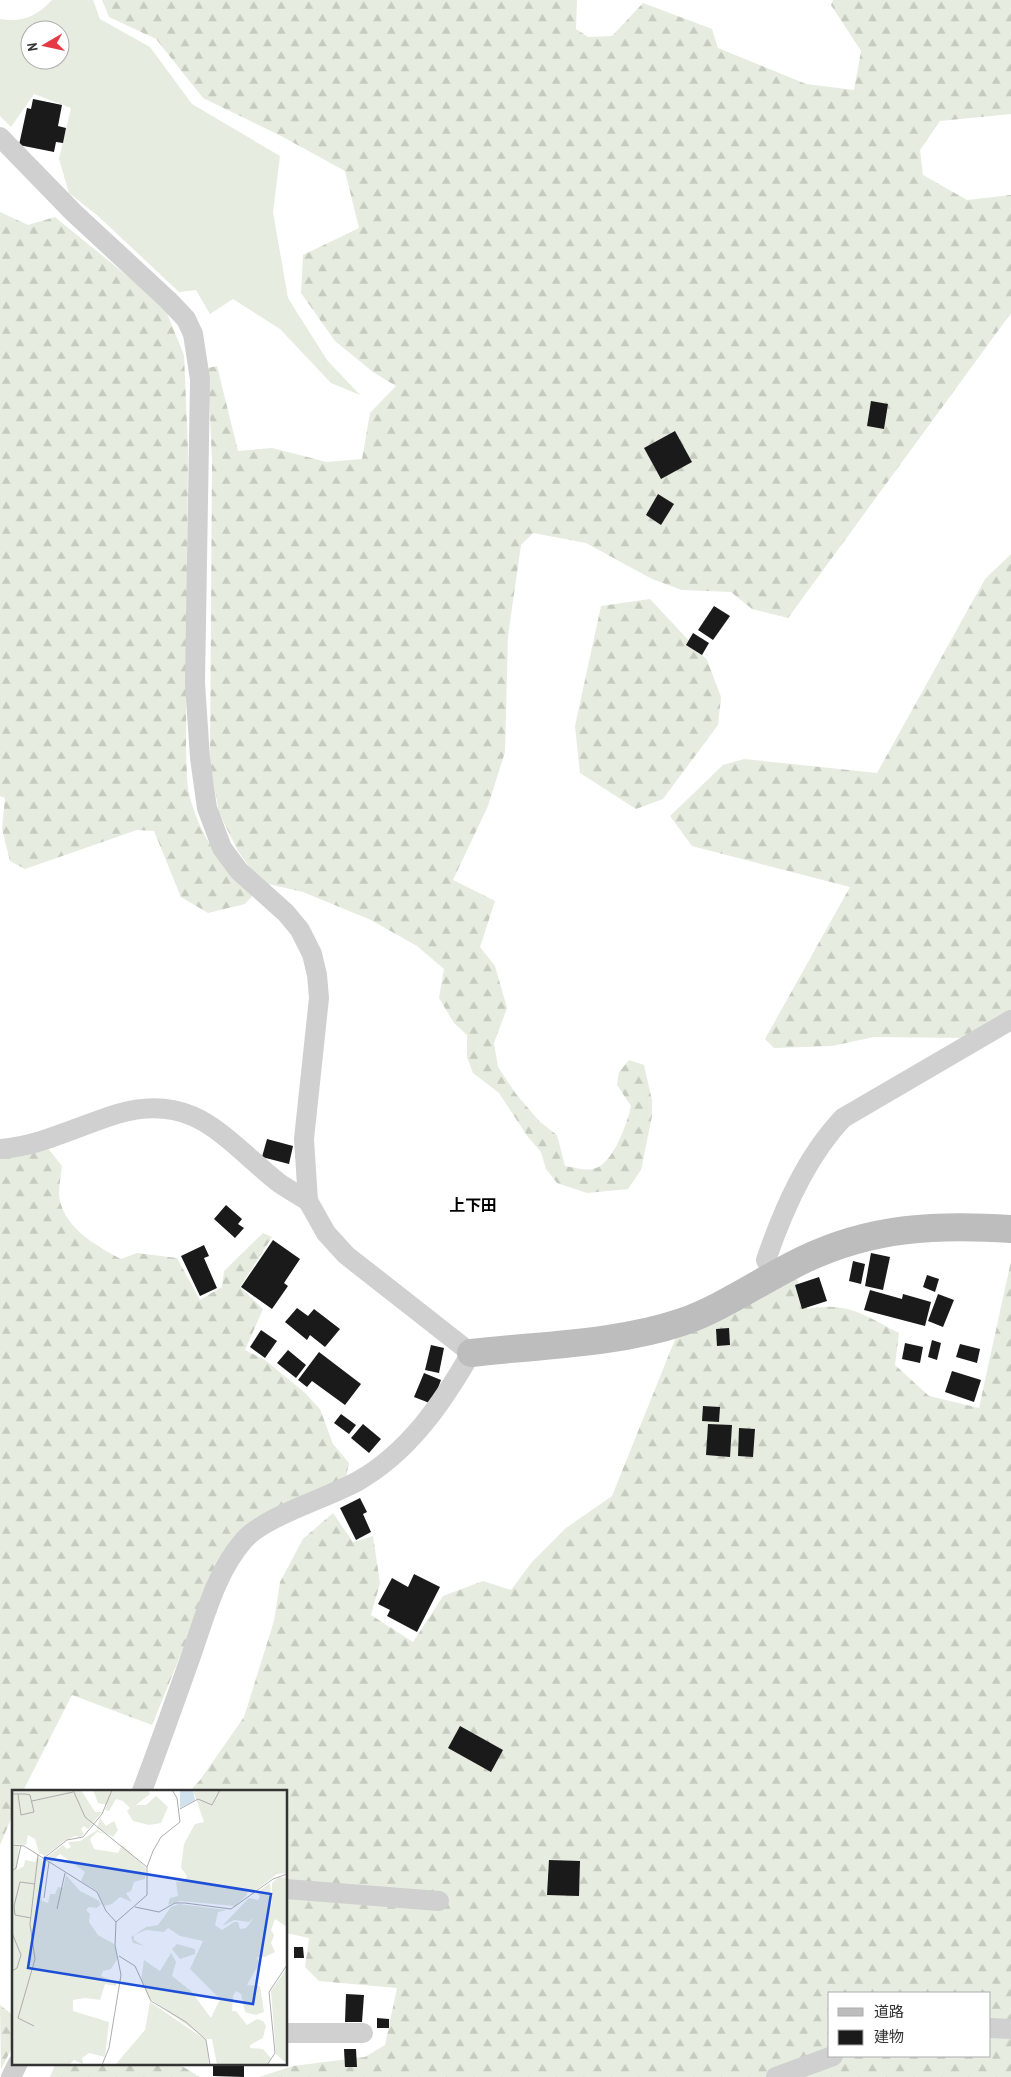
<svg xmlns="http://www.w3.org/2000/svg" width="1011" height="2077" viewBox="0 0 1011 2077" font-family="'Archivo Narrow','Noto Sans JP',sans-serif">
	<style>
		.grass { fill: #e6ecdf; fill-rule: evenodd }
		.forest { fill: url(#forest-firs); fill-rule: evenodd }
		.building { fill: #1a1a1a }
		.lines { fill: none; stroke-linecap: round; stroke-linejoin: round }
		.street { stroke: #d0d0d0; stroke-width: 20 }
		.secondary { stroke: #bdbdbd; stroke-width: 28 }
		.labels { text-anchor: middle; stroke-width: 5; stroke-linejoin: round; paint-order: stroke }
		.neighbourhood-label { font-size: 16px; font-weight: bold; fill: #000; stroke: #fff }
		.inset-road { fill: none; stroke: #adadad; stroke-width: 1 }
		.view { fill: #1d4ed8; fill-opacity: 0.15; stroke: #1d4ed8; stroke-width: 2.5 }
		.inset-edge { fill: none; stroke: #333; stroke-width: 2.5 }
	</style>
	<defs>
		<pattern id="forest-firs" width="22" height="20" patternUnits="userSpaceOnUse" patternTransform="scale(1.25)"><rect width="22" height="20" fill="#e6ecdf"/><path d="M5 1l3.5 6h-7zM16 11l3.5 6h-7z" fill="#c6cbc0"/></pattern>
	</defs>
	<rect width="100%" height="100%" fill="#fff"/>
	<path class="grass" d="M 52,0 L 93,0 L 100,19 L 150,47 L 192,104 L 280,156 L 273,212 L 288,298 L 327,360 L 360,395 L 331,383 L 280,329 L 233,299 L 210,314 L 196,290 L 179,292 L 98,216 L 69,193 L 59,159 L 71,108 L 34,94 L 11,127 L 0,116 L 0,19 C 22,23 37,16 52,0 ZM 30,30 L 60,30 L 60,60 L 30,60 Z"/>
	<g class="forest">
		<path d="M 102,0 L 577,0 L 576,29 L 588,37 L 612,36 L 643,3 L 712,29 L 718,48 L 806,84 L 854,90 L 861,51 L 831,5 L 833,0 L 1011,0 L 1011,114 L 940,121 L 920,150 L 923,175 L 967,200 L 1011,195 L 1011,313 L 788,618 L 752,609 L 731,592 L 682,590 L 652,579 L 586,543 L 533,533 L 521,545 L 508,636 L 505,752 L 488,806 L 453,880 L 495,901 L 480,947 L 495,966 L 507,1008 L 494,1043 L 498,1067 L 516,1094 L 540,1122 L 557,1135 L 565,1166 C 573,1167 585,1171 593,1169 C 613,1165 627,1124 631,1106 L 617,1085 L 619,1072 L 629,1060 L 644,1065 L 652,1100 L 652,1116 L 641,1170 L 628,1189 L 587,1193 L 557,1183 L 546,1169 L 541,1152 L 528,1137 L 499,1093 L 473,1073 L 467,1057 L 467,1035 L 454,1023 L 439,998 L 444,969 L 417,946 L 371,920 L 303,892 L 260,882 L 238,851 L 219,813 L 210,762 L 212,462 L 208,368 L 217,366 L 238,451 L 272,448 L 327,462 L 362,459 L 370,413 L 396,386 L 373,372 L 335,341 L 301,293 L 303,255 L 359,228 L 345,171 L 283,137 L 203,98 L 156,39 L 109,17 Z"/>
		<path d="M 0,212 L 28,225 L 55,217 L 164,306 L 184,355 L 188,448 L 186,748 C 187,764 186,783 190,798 C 202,841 223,865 253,895 L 245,904 L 208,913 L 181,897 L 154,831 L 137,830 L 25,869 L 10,861 L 2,829 L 5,798 L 0,796 Z"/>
		<path d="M 1011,554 L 1011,1012 L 968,1038 L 874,1037 L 832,1046 L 774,1048 L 765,1039 L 850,887 L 692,846 L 670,816 L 723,765 L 744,759 L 877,773 L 985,579 Z"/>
		<path d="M 650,599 L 707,660 L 721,697 L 718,725 L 663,799 L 636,809 L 580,773 L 575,726 L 601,606 Z"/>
		<path d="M 47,1147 L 62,1166 C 61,1175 59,1185 59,1194 C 61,1226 96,1246 121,1259 L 137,1253 L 177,1258 L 200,1300 L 222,1287 L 224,1271 L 263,1233 L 272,1237 L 240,1287 L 263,1309 L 245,1350 L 265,1360 L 304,1392 L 320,1409 L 333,1444 L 349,1463 L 345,1482 L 219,1561 L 152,1725 L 72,1695 L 23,1791 L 14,1791 L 14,1812 L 0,1845 L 0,1154 Z"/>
		<path d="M 1011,1261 L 1011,2077 L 259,2077 L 293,2066 L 365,2057 L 385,2045 L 397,1988 L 319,1981 L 305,1967 L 309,1938 L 286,1933 L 286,1791 L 190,1791 L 200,1780 L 244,1717 L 274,1621 L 280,1582 L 303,1539 L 333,1513 L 353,1542 L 373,1536 L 380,1583 L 371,1615 L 413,1642 L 443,1596 L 483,1581 L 511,1590 L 532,1562 L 566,1528 L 612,1496 L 676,1337 L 777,1286 L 797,1279 L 807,1309 C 847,1301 864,1315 899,1333 L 895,1365 L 929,1396 L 979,1408 ZM 830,1993 L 990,1993 L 990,2056 L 830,2056 Z"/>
		<path d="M 0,2005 L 14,2016 L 14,2044 L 1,2069 Z"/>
		<path d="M 56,2063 L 177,2063 L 200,2077 L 50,2077 Z"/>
	</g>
	<g class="building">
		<path d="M 33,99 L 62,105 L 58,126 L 66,128 L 63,143 L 56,142 L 54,152 L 19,145 L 27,108 L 31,109 Z"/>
		<path d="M 871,401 L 888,404 L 884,429 L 867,426 Z"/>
		<path d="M 675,431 L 692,462 L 661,479 L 644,448 Z"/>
		<path d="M 658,494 L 674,504 L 661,525 L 646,515 Z"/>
		<path d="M 714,606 L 730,616 L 713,640 L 698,630 Z"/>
		<path d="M 693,633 L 709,643 L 702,655 L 686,645 Z"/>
		<path d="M 267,1139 L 293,1146 L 289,1164 L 262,1157 Z"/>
		<path d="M 226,1205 L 242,1219 L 238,1224 L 244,1228 L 235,1238 L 214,1219 Z"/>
		<path d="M 273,1240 L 300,1259 L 284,1283 L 288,1286 L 272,1309 L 241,1287 Z"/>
		<path d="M 204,1245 L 209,1256 L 204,1258 L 217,1288 L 200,1296 L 181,1256 Z"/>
		<path d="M 871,1253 L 890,1257 L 883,1290 L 865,1286 Z"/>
		<path d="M 853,1261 L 865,1264 L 861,1284 L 849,1281 Z"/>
		<path d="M 927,1275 L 939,1279 L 935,1292 L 923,1287 Z"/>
		<path d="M 819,1277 L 827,1301 L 802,1309 L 795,1285 Z"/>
		<path d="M 870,1290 L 902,1299 L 903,1294 L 931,1302 L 925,1326 L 864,1310 Z"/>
		<path d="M 938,1294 L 954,1300 L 943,1327 L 928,1321 Z"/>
		<path d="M 297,1308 L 308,1316 L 314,1309 L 340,1329 L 325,1347 L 310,1335 L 307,1340 L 285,1322 Z"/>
		<path d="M 729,1328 L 730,1345 L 717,1346 L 716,1329 Z"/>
		<path d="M 261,1330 L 277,1341 L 265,1358 L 250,1347 Z"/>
		<path d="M 932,1340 L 941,1343 L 937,1360 L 928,1357 Z"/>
		<path d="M 905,1343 L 923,1347 L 920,1363 L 902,1359 Z"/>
		<path d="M 960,1344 L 980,1349 L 977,1363 L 956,1357 Z"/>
		<path d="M 431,1345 L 444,1348 L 439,1373 L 425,1370 Z"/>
		<path d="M 288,1350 L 306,1365 L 296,1378 L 277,1363 Z"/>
		<path d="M 319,1352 L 361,1384 L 345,1405 L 312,1381 L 307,1387 L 298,1380 Z"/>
		<path d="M 952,1371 L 981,1380 L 974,1402 L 945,1392 Z"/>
		<path d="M 424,1373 L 441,1380 L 432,1404 L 414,1397 Z"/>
		<path d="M 703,1406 L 720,1407 L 719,1422 L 702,1421 Z"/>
		<path d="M 341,1414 L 356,1425 L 349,1434 L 334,1423 Z"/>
		<path d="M 363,1424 L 381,1439 L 369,1453 L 351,1438 Z"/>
		<path d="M 708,1424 L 732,1425 L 730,1457 L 706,1455 Z"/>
		<path d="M 739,1428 L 755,1429 L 753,1457 L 738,1456 Z"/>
		<path d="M 360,1498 L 367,1512 L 363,1514 L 371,1532 L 356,1540 L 340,1508 Z"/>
		<path d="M 414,1574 L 440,1587 L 417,1632 L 387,1616 L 390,1610 L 378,1604 L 392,1578 L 408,1587 Z"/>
		<path d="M 460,1726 L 503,1750 L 491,1772 L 448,1748 Z"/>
		<path d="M 549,1860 L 580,1861 L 579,1896 L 547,1895 Z"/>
		<path d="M 294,1947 L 303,1947 L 304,1958 L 294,1958 Z"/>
		<path d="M 346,1994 L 364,1995 L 362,2022 L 345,2022 Z"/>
		<path d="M 377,2018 L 389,2019 L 389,2028 L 377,2028 Z"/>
		<path d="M 344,2049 L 356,2049 L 357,2067 L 345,2067 Z"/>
		<path d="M 213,2063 L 244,2063 L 244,2077 L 213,2076 Z"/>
	</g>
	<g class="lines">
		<g class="street">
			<path d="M 0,137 L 74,213 L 168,300 L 186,319 L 193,334 L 200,379 L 195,683 L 200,758 L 207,808 L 222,848 L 239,871 L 286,913 L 300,930 L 312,954 L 317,975 L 319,998 L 304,1139 L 308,1201 L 326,1233 L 346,1255 L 471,1353 C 443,1402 409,1452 358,1481 C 328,1498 265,1516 244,1540 C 216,1572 205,1616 191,1656 C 175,1701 159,1746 142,1791"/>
			<path d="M 0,1149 C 41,1146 78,1126 117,1114 C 195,1091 225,1140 279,1183 C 288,1189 298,1195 308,1201"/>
			<path d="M 774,1275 L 766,1260 C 783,1210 806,1157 843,1118 L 1011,1020"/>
			<path d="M 286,1889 L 439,1901"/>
			<path d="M 990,2028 L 1011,2029"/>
			<path d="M 286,2033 L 363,2033"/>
			<path d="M 11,2077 L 18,2063"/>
			<path d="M 776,2077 L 833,2056"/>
		</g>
		<path class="secondary" d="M 471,1353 C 540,1345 617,1344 682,1322 C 721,1309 765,1278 803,1260 C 871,1227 938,1224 1011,1229"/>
	</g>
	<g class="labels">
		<g class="neighbourhood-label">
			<text x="473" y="1211">上下田</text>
		</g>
	</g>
	<g transform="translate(12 1790)">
		<rect width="275" height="275" fill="#fff"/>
		<path d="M 258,93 L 259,114 L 237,132 L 222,130 L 210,136 L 237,108 L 246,110 L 248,106 L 245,103 Z" fill="#e6ecdf"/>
		<path d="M 0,0 L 69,0 L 83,22 L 90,22 L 76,39 L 72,36 L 69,39 L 72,44 L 68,47 L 63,46 L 52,51 L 33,66 L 27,63 L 23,49 L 16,45 L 14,55 L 0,54 ZM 81,0 L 136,0 L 138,4 L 124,15 L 134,15 L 144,6 L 156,17 L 149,33 L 137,35 L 121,31 L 115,21 L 118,18 L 111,11 L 104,9 L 97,21 L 93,20 L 95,15 L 86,13 ZM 181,0 L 275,0 L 275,83 L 265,84 L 244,100 L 236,100 L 234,106 L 223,116 L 169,111 L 156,115 L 158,108 L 166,106 L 164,92 L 172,91 L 175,86 L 169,78 L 172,54 L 183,34 L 192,32 ZM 88,28 L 94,36 L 102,31 L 106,40 L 101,47 L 85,38 ZM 85,40 L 93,44 L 85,42 L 78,49 L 82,59 L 106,63 L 110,55 L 134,78 L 133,89 L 122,92 L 119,101 L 114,103 L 120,112 L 108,107 L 100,114 L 92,116 L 85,101 L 69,91 L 73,82 L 48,64 L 39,72 L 34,68 L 51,55 L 55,59 L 59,57 L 56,52 L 68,51 ZM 7,55 L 5,80 L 12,76 L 13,70 L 23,72 L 26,66 L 34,75 L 28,95 L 30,111 L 36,113 L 38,104 L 43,104 L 46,97 L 51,98 L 54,85 L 68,101 L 86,110 L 89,114 L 85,118 L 77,117 L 74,120 L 78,124 L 77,132 L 86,145 L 102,154 L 106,168 L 99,179 L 91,181 L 89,186 L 104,192 L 104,196 L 93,194 L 88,210 L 73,208 L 61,210 L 61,221 L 97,232 L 93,267 L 77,263 L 70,268 L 71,274 L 62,270 L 57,275 L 0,275 L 0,56 ZM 267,87 L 275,88 L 275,137 L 263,129 L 259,140 L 262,145 L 259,153 L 263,162 L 253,167 L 245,167 L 247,174 L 235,195 L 248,196 L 252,222 L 244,225 L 233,222 L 229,204 L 224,201 L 221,206 L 220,221 L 224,221 L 235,235 L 245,229 L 251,231 L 254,236 L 251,248 L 238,255 L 238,258 L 251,259 L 259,268 L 254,275 L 205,275 L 200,249 L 194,249 L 137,208 L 129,191 L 132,170 L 148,181 L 159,163 L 164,172 L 160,186 L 179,201 L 199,228 L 208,209 L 178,179 L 191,151 L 168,146 L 156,138 L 152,142 L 134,140 L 122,145 L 122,150 L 132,156 L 121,153 L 119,147 L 134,137 L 146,135 L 159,117 L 167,114 L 215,120 L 206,122 L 203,135 L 210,140 L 222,132 L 226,132 L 228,139 L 234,138 L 245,124 L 260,114 L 260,93 ZM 165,154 L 183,159 L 183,164 L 168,169 L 160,159 ZM 275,178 L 275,274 L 264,264 L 259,201 ZM 138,212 L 194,250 L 197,275 L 103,275 L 133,240 Z" fill="#e6ecdf"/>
		<path d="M 168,0 L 181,0 L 183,10 L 168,18 Z" fill="#cfe2ee"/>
		<path class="inset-road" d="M 61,0 L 73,27 L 135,77M 0,4 L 13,4 L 18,5 L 22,22 L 9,25 L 6,4M 20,11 L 61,2M 168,19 L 186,9 L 200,15 L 208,0M 0,55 L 12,56 L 85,102 L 94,121 L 104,132M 32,68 L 55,50 L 71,47 L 90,24 L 100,0M 0,81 L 4,78 L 9,55M 32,108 L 37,72M 123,117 L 147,122 L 163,113 L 173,113 L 219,119 L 261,89 L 275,84M 45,119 L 53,83M 19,128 L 3,125 L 2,116 L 8,92 L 23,94M 107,166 L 123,176 L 139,211 L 174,232 L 194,250 L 198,275M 0,181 L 5,178 L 9,165 L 0,143M 22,236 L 6,228 L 23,169 L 18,134 L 26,65M 90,275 L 97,258 L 109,185 L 103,155 L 104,132 L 135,105 L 135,77 L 141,61 L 149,47 L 168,32 L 165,8 L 160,0M 255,275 L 263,263 L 257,202 L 275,175"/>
		<path class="view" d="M 33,68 L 259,104 L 241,214 L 16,178 Z"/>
		<rect width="275" height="275" class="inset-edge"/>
	</g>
	<rect x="828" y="1992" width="162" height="65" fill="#ffffff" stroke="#adadad"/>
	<rect x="838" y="2008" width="25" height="8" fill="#bdbdbd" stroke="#adadad"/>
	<text x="874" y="2017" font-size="15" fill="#333333">道路</text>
	<rect x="838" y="2030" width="25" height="15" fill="#1a1a1a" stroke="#adadad"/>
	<text x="874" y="2042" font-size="15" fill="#333333">建物</text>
	<g transform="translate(45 45) rotate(261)"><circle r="24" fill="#ffffff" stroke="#adadad"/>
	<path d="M0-4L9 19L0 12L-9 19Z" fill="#e63946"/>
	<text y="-8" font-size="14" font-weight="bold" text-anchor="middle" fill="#333333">N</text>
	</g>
</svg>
